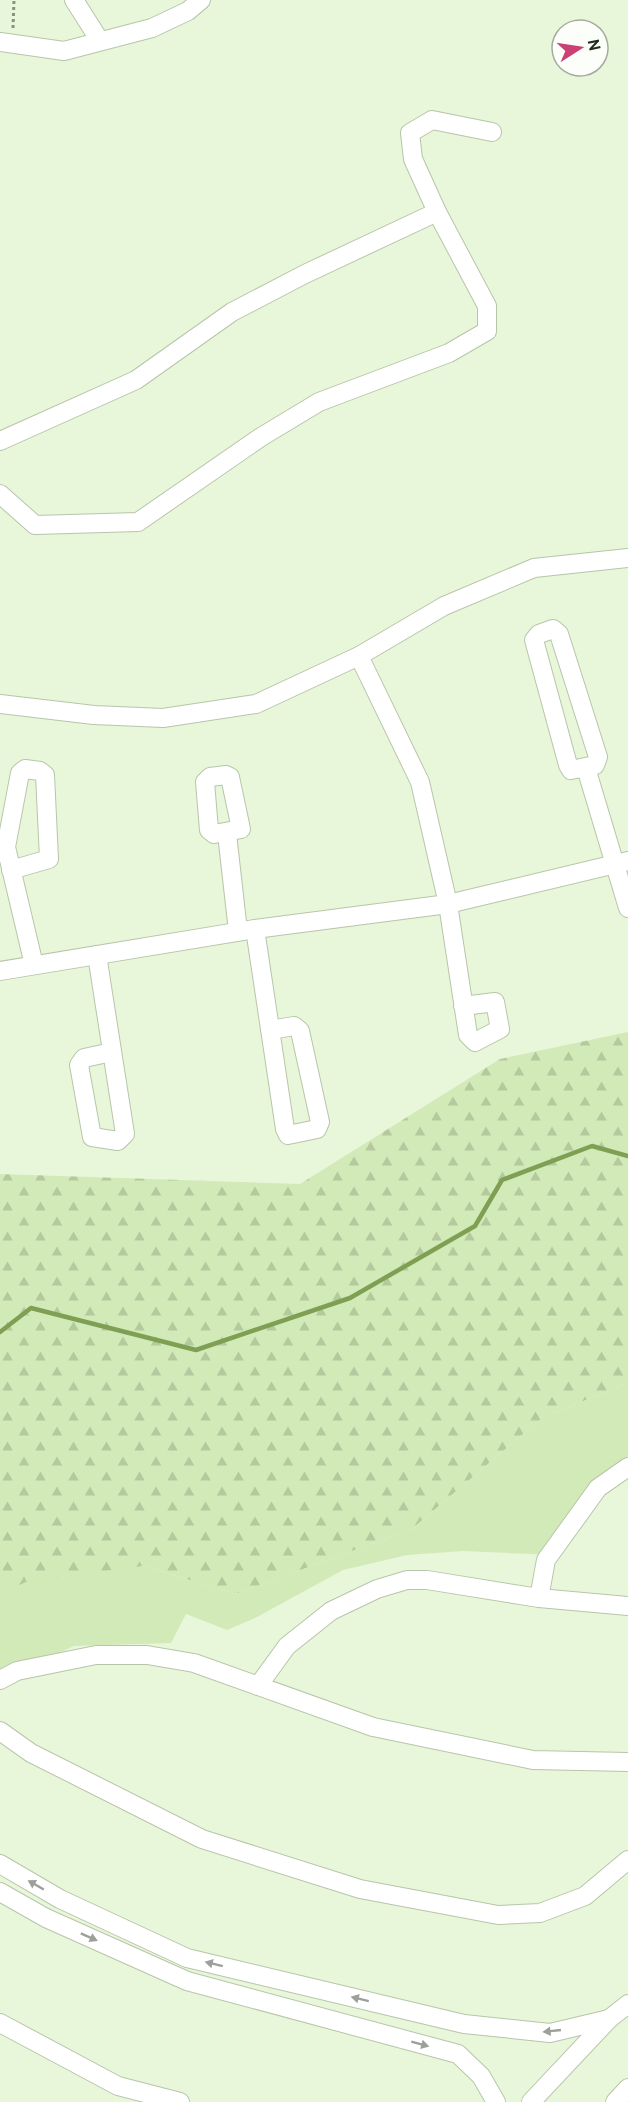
<svg xmlns="http://www.w3.org/2000/svg" width="628" height="2102" viewBox="0 0 628 2102" font-family="Overpass,sans-serif">
	<style>
		.forest { fill: url(#forest-firs) }
		.park { fill: #d2eab7 }
		.lines { fill: none; stroke-linecap: round; stroke-linejoin: round }
		.stream { stroke: #7fa054; stroke-width: 4.5 }
		.minor-casing { stroke: #b8c5aa; stroke-width: 20 }
		.path { stroke: #89927f; stroke-width: 3; stroke-dasharray: 3 3; stroke-linecap: butt }
		.minor { stroke: #fff; stroke-width: 18 }
		.oneway { fill: #9d9f9a }
	</style>
	<defs>
		<pattern id="forest-firs" width="22" height="20" patternUnits="userSpaceOnUse" patternTransform="scale(1.5)"><rect width="22" height="20" fill="#d2eab7"/><path d="M5 1l3.5 6h-7zM16 11l3.5 6h-7z" fill="#b4c99d"/></pattern>
	</defs>
	<rect width="100%" height="100%" fill="#e8f6da"/>
	<path class="forest" d="M 628,1032 L 628,1383 L 542,1418 L 412,1529 L 236,1594 L 143,1566 L 0,1594 L 0,1174 L 300,1184 L 500,1059 Z"/>
	<path class="park" d="M 628,1383 L 628,1472 L 597,1486 L 554,1555 L 463,1551 L 407,1555 L 343,1570 L 255,1618 L 227,1630 L 186,1614 L 171,1643 L 74,1646 L 0,1680 L 0,1594 L 28,1581 L 143,1566 L 236,1594 L 412,1529 L 542,1418 Z"/>
	<g class="lines">
		<path class="stream" d="M 0,1332 L 31,1308 L 196,1350 L 350,1298 L 475,1226 L 502,1180 L 592,1146 L 628,1156"/>
		<g class="minor-casing">
			<g id="minor">
				<path d="M 74,0 L 100,41"/>
				<path d="M 0,42 L 64,51 L 152,28 L 188,11 L 201,0"/>
				<path d="M 0,441 L 136,380 L 232,312 L 305,274 L 437,212"/>
				<path d="M 0,494 L 35,525 L 138,522 L 261,437 L 319,402 L 449,353 L 487,331 L 487,306 L 437,212 L 413,159 L 410,133 L 432,120 L 492,132"/>
				<path d="M 553,629 L 559,634 L 598,757 L 595,765 L 571,770 L 568,765 L 534,640 L 539,634 Z"/>
				<path d="M 359,656 L 420,782 L 448,904 L 468,1035 L 475,1042 L 500,1029 L 495,1002 L 463,1006"/>
				<path d="M 0,704 L 94,715 L 163,718 L 256,704 L 359,656 L 444,606 L 534,568 L 628,558"/>
				<path d="M 586,768 L 628,908"/>
				<path d="M 226,775 L 230,777 L 241,829 L 214,834 L 209,830 L 205,782 L 210,777 Z"/>
				<path d="M 227,834 L 238,931"/>
				<path d="M 11,870 L 49,859 L 45,775 L 40,771 L 25,769 L 20,773 L 6,847 L 34,965"/>
				<path d="M 255,929 L 285,1129 L 288,1135 L 317,1129 L 320,1122 L 300,1031 L 294,1026 L 270,1030"/>
				<path d="M 97,955 L 125,1134 L 118,1141 L 92,1137 L 79,1065 L 84,1058 L 112,1052"/>
				<path d="M 0,971 L 255,929 L 448,904 L 628,861"/>
				<path d="M 539,1598 L 546,1560 L 598,1488 L 628,1467"/>
				<path d="M 0,1680 L 17,1671 L 96,1655 L 147,1655 L 194,1663 L 373,1727 L 533,1760 L 628,1762"/>
				<path d="M 258,1686 L 287,1646 L 331,1611 L 377,1589 L 407,1580 L 427,1580 L 539,1598 L 628,1606"/>
				<path d="M 0,1731 L 31,1753 L 202,1839 L 360,1889 L 498,1915 L 540,1913 L 585,1896 L 628,1860"/>
				<path d="M 0,1864 L 60,1899 L 187,1958 L 464,2024 L 550,2033 L 609,2019"/>
				<path d="M 0,1892 L 46,1918 L 187,1981 L 458,2054 L 481,2076 L 496,2102"/>
				<path d="M 0,2023 L 118,2086 L 180,2102"/>
				<path d="M 531,2102 L 609,2019 L 628,2004"/>
				<path d="M 615,2102 L 628,2088"/>
			</g>
		</g>
		<path class="path" d="M 13,28 L 14,0"/>
		<use href="#minor" class="minor"/>
	</g>
	<defs><path id="oneway-solid" d="M-6-.8H1V-3.2L6.5 0L1 3.2V.8H-6Z" transform="scale(1.5)"/></defs>
	<g class="oneway">
		<use href="#oneway-solid" transform="translate(36 1885) rotate(-150)"/>
		<use href="#oneway-solid" transform="translate(89 1937) rotate(24)"/>
		<use href="#oneway-solid" transform="translate(214 1964) rotate(-166)"/>
		<use href="#oneway-solid" transform="translate(360 1999) rotate(-166)"/>
		<use href="#oneway-solid" transform="translate(552 2031) rotate(174)"/>
		<use href="#oneway-solid" transform="translate(420 2044) rotate(15)"/>
	</g>
	<g transform="translate(580 48) rotate(78)"><circle r="28" fill="#fcfff9" stroke="#a6aaa2" stroke-width="1.5"/>
	<path d="M0-4.5L10 22L0 15L-10 22Z" fill="#cc4174"/>
	<text y="-9" font-size="16" font-weight="bold" text-anchor="middle" fill="#252a1f">N</text>
	</g>
</svg>
